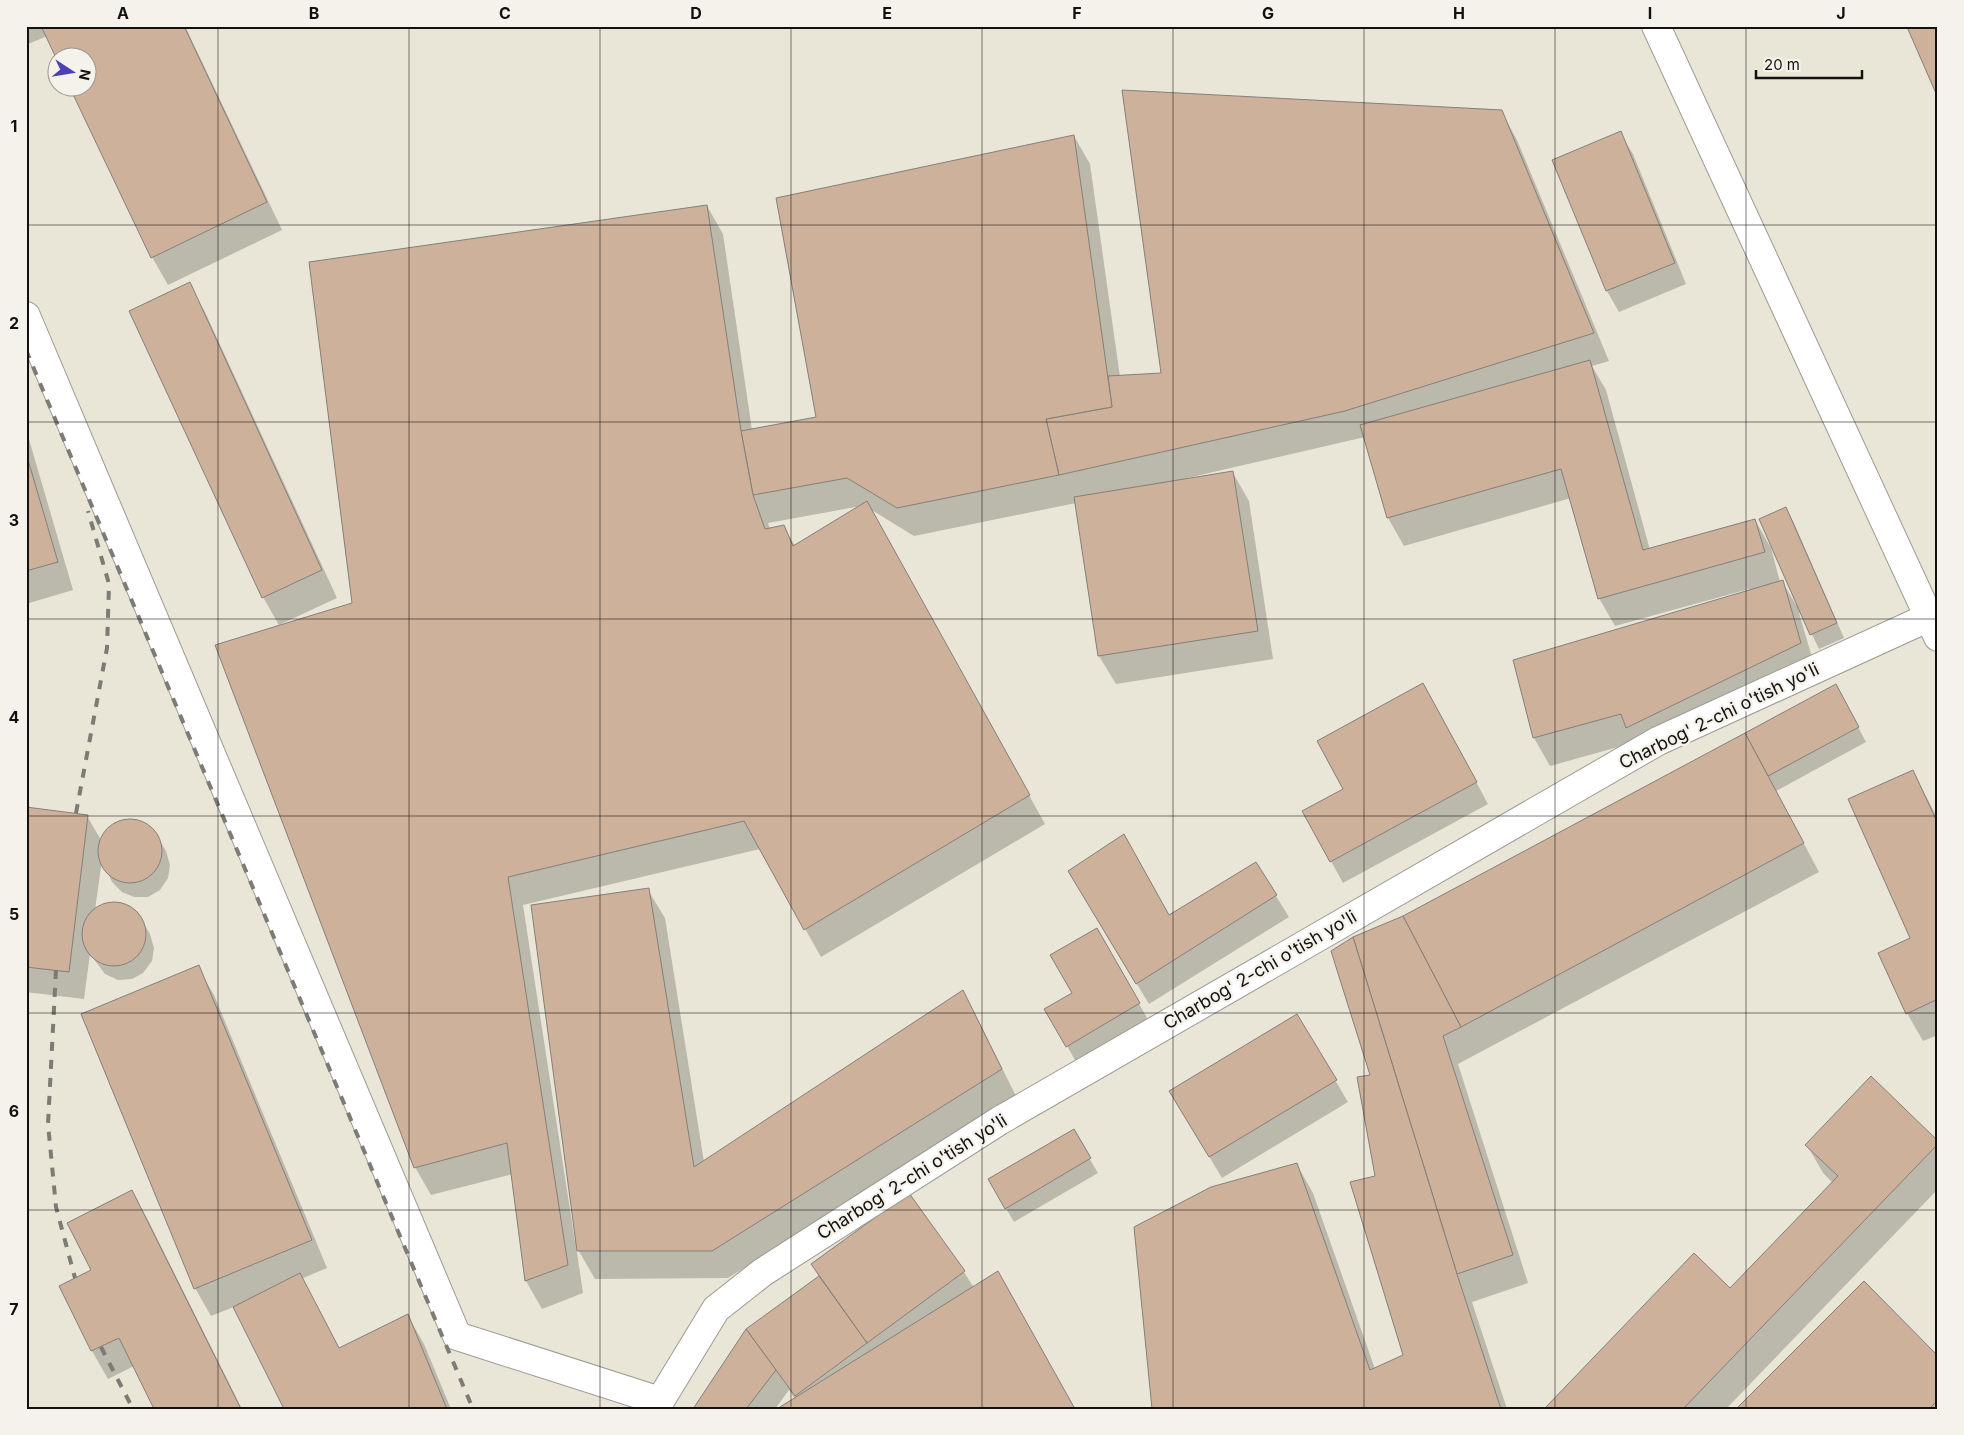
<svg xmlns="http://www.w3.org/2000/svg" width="1964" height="1435" viewBox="0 0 1964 1435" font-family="Inter,sans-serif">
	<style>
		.built { fill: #eae6d7; fill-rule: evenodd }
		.shadow { fill: #0003; fill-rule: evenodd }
		.building { fill: #ceb19a; stroke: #857f7a }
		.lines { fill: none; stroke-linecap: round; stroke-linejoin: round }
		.minor-casing { stroke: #9c9a93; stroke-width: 30 }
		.minor { stroke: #fff; stroke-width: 28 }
		.rail { stroke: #7c7b76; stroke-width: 4; stroke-dasharray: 9 9; stroke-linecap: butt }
		.grid { fill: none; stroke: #12110f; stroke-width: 1; stroke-opacity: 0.55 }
		.labels { text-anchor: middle; stroke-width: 4.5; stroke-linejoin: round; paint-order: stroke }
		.street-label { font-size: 18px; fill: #12110f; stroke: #f4f2ea }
		.neatline { fill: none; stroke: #12110f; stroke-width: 2 }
		.grid-label { font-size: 16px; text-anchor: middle; font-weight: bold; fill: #12110f }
	</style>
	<rect width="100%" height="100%" fill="#f4f2ea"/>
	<path class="built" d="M 26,26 L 1938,26 L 1938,1409 L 26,1409 ZM 58,58 L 88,58 L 88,88 L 58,88 Z"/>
	<g class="shadow">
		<path d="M 26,26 L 185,26 L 282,230 L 168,285 L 152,257 L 71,88 L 88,88 L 88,58 L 47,36 L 26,45 Z"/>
		<path d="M 1501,111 L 1517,140 L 1609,361 L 1592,366 L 1606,390 L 1650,550 L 1755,520 L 1771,548 L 1780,582 L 1782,581 L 1796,605 L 1798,605 L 1786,508 L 1794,523 L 1844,638 L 1819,649 L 1801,612 L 1799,613 L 1816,671 L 1636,742 L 1550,766 L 1534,738 L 1514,661 L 1750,591 L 1749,589 L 1615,626 L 1599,598 L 1571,498 L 1404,546 L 1388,518 L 1365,437 L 1183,479 L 1183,481 L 1233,473 L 1249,501 L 1273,659 L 1116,684 L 1099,656 L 1076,503 L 914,536 L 870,509 L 1045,824 L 821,957 L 760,849 L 523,905 L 575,1242 L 578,1242 L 648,890 L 665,918 L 704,1162 L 962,992 L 978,1020 L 1017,1098 L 728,1278 L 595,1279 L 576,1246 L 583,1293 L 542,1309 L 526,1281 L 513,1174 L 431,1195 L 415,1167 L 280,627 L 263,597 L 189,284 L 205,312 L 337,598 L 279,625 L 280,627 L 354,604 L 707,206 L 723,234 L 752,430 L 818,418 L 1074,136 L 1090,164 L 1120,377 L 1163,374 ZM 861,506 L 795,546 L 784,527 L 770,529 L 768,523 Z"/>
		<path d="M 1620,133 L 1633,154 L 1686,284 L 1619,312 L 1607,291 Z"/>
		<path d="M 26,429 L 73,590 L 26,604 Z"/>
		<path d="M 1844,700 L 1866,742 L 1776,791 L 1819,872 L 1458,1064 L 1528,1283 L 1472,1302 L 1507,1409 L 1153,1409 L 1297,1165 L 1313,1193 L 1375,1369 L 1405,1356 L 1376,1177 L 1371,1076 L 1403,917 Z"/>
		<path d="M 1435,706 L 1488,804 L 1343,883 L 1331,861 L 1345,789 Z"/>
		<path d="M 1913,771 L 1938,819 L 1938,1035 L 1923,1041 L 1907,1013 L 1912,939 Z"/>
		<path d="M 26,808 L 87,816 L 101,840 L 110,828 L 122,822 L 136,821 L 149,826 L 157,836 L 166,851 L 170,865 L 168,878 L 160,890 L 148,897 L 134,897 L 122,892 L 112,882 L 102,860 L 95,910 L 105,904 L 119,903 L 132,909 L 141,919 L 150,934 L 154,948 L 152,961 L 143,973 L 132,979 L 118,980 L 105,974 L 90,954 L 84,999 L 26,992 Z"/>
		<path d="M 1256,864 L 1289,917 L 1149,1004 L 1082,893 L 1169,916 Z"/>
		<path d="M 1097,930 L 1151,1025 L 1079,1067 L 1046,1009 L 1074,993 Z"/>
		<path d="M 198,967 L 214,995 L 327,1268 L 301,1279 L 340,1350 L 408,1316 L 424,1344 L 451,1409 L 285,1409 L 234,1307 L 211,1316 L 195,1288 Z"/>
		<path d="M 1297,1016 L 1348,1102 L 1222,1178 L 1183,1113 Z"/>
		<path d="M 1073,1131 L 1098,1173 L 1014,1222 L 989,1179 Z"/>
		<path d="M 1938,1143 L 1938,1189 L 1726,1409 L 1545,1409 L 1730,1290 L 1833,1183 L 1823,1173 L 1807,1145 Z"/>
		<path d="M 132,1192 L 148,1220 L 242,1409 L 156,1409 L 134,1366 L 108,1379 L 92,1351 L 60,1287 L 93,1270 Z"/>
		<path d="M 812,1265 L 964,1272 L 974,1288 L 795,1399 L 789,1390 L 775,1409 L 695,1409 L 819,1277 Z"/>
		<path d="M 1938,1358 L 1938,1409 L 1738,1409 Z"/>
	</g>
	<g class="building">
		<path d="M 41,26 L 184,26 L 267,202 L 151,258 L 70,88 L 88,88 L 88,58 L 58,58 L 58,62 Z"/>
		<path d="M 1910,26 L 1938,26 L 1938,98 L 1907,27 Z"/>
		<path d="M 1122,90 L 1502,110 L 1594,333 L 1345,411 L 1059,475 L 1046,419 L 1112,407 L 1108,376 L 1161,373 Z"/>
		<path d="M 1621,131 L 1675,263 L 1606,291 L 1552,160 Z"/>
		<path d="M 1074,135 L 1112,407 L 1046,419 L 1059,475 L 897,508 L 847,478 L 753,495 L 741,431 L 816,417 L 776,198 Z"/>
		<path d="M 707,205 L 741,431 L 753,495 L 765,529 L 784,525 L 793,546 L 867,501 L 1030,795 L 804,930 L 744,821 L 508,877 L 568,1265 L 525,1281 L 507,1143 L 414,1168 L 215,645 L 352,603 L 309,262 Z"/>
		<path d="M 190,282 L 322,570 L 262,598 L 129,311 Z"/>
		<path d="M 1590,360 L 1643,550 L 1755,519 L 1765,552 L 1598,599 L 1561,469 L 1387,518 L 1360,425 Z"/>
		<path d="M 26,453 L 58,562 L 26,571 Z"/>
		<path d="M 1233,471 L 1258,631 L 1098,656 L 1074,497 Z"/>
		<path d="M 1786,507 L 1837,623 L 1810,635 L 1759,519 Z"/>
		<path d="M 1783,580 L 1801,643 L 1626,728 L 1621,714 L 1533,738 L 1513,660 Z"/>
		<path d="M 1423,683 L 1477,782 L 1330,862 L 1302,811 L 1343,789 L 1317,741 Z"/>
		<path d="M 1836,684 L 1859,727 L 1768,776 L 1745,733 Z"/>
		<path d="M 1745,733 L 1804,843 L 1461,1027 L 1403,916 Z"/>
		<path d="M 1913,770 L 1938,824 L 1938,999 L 1906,1014 L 1878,953 L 1910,938 L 1848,799 Z"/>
		<path d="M 26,807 L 88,815 L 69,972 L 26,967 Z"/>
		<circle cx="130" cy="851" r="32"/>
		<path d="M 1124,834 L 1169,915 L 1256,862 L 1277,895 L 1136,984 L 1068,871 Z"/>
		<path d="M 649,888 L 694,1167 L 963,990 L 1002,1069 L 712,1251 L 577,1251 L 531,905 Z"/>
		<circle cx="114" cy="934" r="32"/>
		<path d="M 1403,916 L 1461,1027 L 1443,1036 L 1513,1255 L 1457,1274 L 1353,937 Z"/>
		<path d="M 1097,928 L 1140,1003 L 1066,1047 L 1044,1009 L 1072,993 L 1050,955 Z"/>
		<path d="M 1353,937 L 1457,1274 L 1501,1409 L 1152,1409 L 1134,1227 L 1211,1187 L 1297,1163 L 1370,1370 L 1403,1355 L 1350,1182 L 1375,1176 L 1357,1077 L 1370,1075 L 1331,951 Z"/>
		<path d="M 199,965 L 312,1240 L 194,1289 L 81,1014 Z"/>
		<path d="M 1297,1014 L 1337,1080 L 1209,1157 L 1169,1091 Z"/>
		<path d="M 1871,1076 L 1938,1141 L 1938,1144 L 1683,1409 L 1544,1409 L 1694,1253 L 1730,1288 L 1838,1176 L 1805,1145 Z"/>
		<path d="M 1074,1129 L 1091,1158 L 1005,1209 L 988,1179 Z"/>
		<path d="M 132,1190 L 241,1409 L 154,1409 L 119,1338 L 91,1351 L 59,1286 L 91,1270 L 67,1223 Z"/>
		<path d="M 909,1193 L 965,1271 L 867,1343 L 811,1264 Z"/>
		<path d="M 998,1271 L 1075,1409 L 781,1409 L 780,1407 Z"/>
		<path d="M 300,1273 L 339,1348 L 408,1314 L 447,1409 L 284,1409 L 233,1307 Z"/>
		<path d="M 819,1276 L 867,1343 L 795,1396 L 746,1329 Z"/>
		<path d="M 1864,1281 L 1938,1356 L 1938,1400 L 1929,1409 L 1736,1409 Z"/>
		<path d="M 746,1329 L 776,1370 L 746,1409 L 693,1409 Z"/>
	</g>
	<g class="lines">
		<g class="minor-casing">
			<g id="minor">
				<path d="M 1656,26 L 1938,637"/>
				<path d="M 26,316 L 457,1336 L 660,1401"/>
				<path d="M 658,1409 L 660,1401 L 716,1309 L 763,1272 L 999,1121 L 1658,741 L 1938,613"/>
			</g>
		</g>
		<use href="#minor" class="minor"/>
		<g class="rail">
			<path d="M 26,350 L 473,1409"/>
			<path d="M 76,813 L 107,648 L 109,584 L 88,511"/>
			<path d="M 56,970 L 48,1124 L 56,1207 L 75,1278"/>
			<path d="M 101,1347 L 133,1409"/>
		</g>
	</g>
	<path class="grid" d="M 218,26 L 218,1409M 409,26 L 409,1409M 600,26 L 600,1409M 791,26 L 791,1409M 982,26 L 982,1409M 1173,26 L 1173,1409M 1364,26 L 1364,1409M 1555,26 L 1555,1409M 1746,26 L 1746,1409M 26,225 L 1938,225M 26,422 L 1938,422M 26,619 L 1938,619M 26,816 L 1938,816M 26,1013 L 1938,1013M 26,1210 L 1938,1210"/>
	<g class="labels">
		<g class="street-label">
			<text transform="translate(1719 716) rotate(-26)" y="6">Charbog' 2-chi o'tish yo'li</text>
			<text transform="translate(1260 970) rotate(-30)" y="6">Charbog' 2-chi o'tish yo'li</text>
			<text transform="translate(912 1177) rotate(-32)" y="6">Charbog' 2-chi o'tish yo'li</text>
		</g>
	</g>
	<rect width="1964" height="1435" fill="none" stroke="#f4f2ea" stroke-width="55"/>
	<g transform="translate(72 72) rotate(102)"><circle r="24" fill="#f4f2ea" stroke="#9a9892"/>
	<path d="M0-4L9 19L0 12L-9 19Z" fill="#4c40b7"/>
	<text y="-8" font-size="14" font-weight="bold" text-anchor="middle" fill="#12110f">N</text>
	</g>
	<path d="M1756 70v8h106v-8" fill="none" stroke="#12110f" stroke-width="2.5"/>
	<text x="1764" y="70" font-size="15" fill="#12110f" stroke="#f4f2ea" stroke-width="4" paint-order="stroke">20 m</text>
	<rect x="28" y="28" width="1908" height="1380" class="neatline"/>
	<g class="grid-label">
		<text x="123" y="19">A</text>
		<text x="314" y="19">B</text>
		<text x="505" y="19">C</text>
		<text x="696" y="19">D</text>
		<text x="887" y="19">E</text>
		<text x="1077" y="19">F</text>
		<text x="1268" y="19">G</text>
		<text x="1459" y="19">H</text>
		<text x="1650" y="19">I</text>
		<text x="1841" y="19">J</text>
		<text x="14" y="132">1</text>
		<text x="14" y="329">2</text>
		<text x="14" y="526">3</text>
		<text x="14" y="723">4</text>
		<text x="14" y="920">5</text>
		<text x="14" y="1117">6</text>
		<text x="14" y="1315">7</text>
	</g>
</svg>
